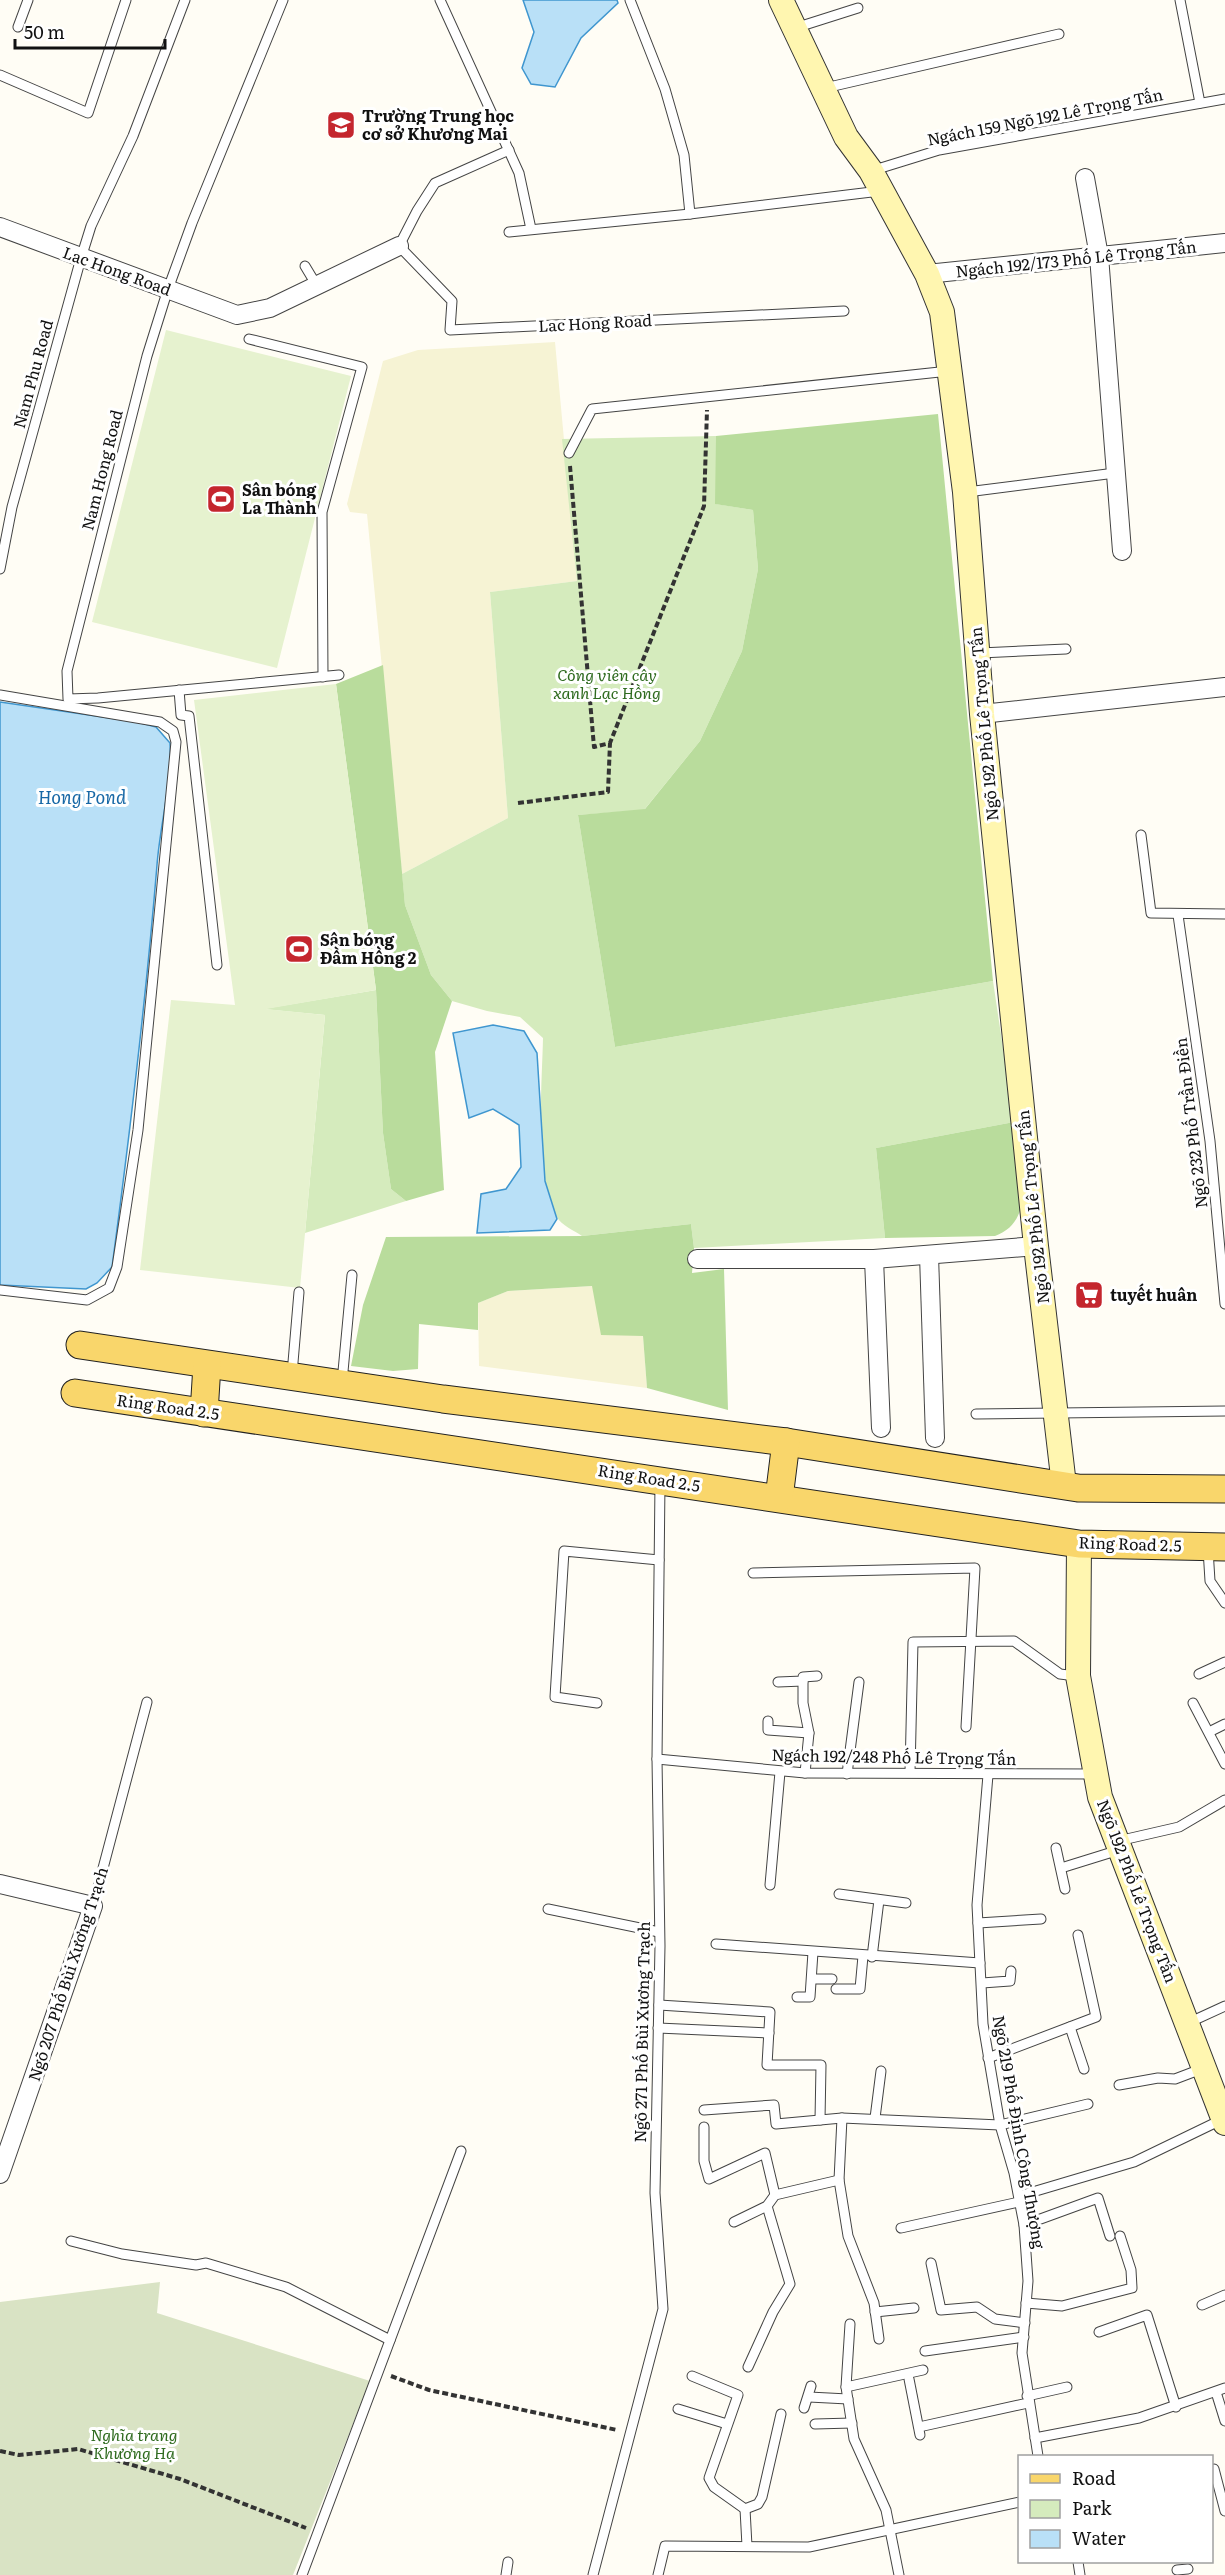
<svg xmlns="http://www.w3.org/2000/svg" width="1225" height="2575" viewBox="0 0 1225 2575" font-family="Literata,serif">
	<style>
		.farmland { fill: #f6f3d4 }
		.green { fill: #d5ebbd }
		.forest { fill: #b9dc9c }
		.cemetery { fill: #d9e3c4 }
		.pitch { fill: #e6f2cf }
		.water { fill: #b9e0f7; stroke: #3f96cf; stroke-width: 1.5 }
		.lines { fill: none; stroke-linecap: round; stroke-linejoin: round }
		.lane-casing { stroke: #444; stroke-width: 11 }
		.street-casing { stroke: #444; stroke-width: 20 }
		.secondary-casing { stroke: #333; stroke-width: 26 }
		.primary-casing { stroke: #222; stroke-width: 29 }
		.path { stroke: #333; stroke-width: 4; stroke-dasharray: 6 3; stroke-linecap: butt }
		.lane { stroke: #fff; stroke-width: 9 }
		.street { stroke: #fff; stroke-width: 18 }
		.secondary { stroke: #fff6b0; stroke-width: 24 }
		.primary { stroke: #f9d66b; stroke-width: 27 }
		.labels { text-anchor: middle; stroke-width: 6; stroke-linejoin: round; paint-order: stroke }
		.poi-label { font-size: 16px; font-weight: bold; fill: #111; stroke: #fff; text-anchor: start }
		.street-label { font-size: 16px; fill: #111; stroke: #fff }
		.park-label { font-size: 16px; font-style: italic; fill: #2f6b1f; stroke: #fff }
		.water-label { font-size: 18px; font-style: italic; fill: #1768a6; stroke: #fff }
	</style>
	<rect width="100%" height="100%" fill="#fffdf5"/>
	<g class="farmland">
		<path d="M 555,342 L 577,581 L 490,592 L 508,818 L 402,874 L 367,514 L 350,512 L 347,504 L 383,361 L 418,350 Z"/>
		<path d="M 593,1286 L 643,1336 L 647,1388 L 479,1366 L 478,1303 L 508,1291 Z"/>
	</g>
	<g class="green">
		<path d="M 716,436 L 716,504 L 753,510 L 758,569 L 742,651 L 700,741 L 644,810 L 578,815 L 615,1047 L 993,981 L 1014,1122 L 876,1148 L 885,1238 L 694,1248 L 691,1224 L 582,1236 C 575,1231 561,1225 557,1217 C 534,1175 542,1086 543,1038 L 520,1017 L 487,1011 L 452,1001 L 431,975 L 405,905 L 402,874 L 508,818 L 490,592 L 577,581 L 562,439 Z"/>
		<path d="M 376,990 L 383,1133 L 391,1189 L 406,1201 L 305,1233 L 325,1015 L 263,1009 Z"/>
	</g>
	<g class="forest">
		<path d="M 938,414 L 993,981 L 615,1047 L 578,815 L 645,809 L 700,741 L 742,651 L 758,569 L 753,510 L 715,504 L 716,436 Z"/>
		<path d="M 383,665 L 405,905 L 431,975 L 452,1001 L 435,1052 L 444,1190 L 406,1201 L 391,1189 L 383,1133 L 376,990 L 336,684 Z"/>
		<path d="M 1014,1122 C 1019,1158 1040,1220 995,1236 L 885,1238 L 876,1148 Z"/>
		<path d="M 691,1224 L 694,1248 L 692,1273 L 724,1269 L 728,1410 L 647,1388 L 643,1336 L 601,1335 L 592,1286 L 508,1291 L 478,1303 L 478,1330 L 419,1324 L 418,1369 L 393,1371 L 351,1366 L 363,1305 L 386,1237 L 582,1236 Z"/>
	</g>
	<path class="cemetery" d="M 160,2282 L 157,2313 L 370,2381 L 293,2575 L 0,2575 L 0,2302 Z"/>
	<g class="pitch">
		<path d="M 166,330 L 351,376 L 277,668 L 92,622 Z"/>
		<path d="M 336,684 L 376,990 L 266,1009 L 325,1015 L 300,1288 L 140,1270 L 171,1000 L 235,1005 L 194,700 Z"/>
	</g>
	<g class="water">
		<path d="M 523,0 L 617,0 L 618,3 L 581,38 L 555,87 L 531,84 L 522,68 L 534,32 Z"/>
		<path d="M 0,702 L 137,722 L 156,727 L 170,743 C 172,784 160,824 157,865 C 146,999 130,1133 112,1267 L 97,1283 L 86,1289 L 0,1285 Z"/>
		<path d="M 493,1025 L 524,1031 L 537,1053 L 545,1181 L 557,1219 L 550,1230 L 477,1233 L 481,1194 L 506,1189 L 521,1167 L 519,1125 L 493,1109 L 469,1118 L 453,1033 Z"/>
	</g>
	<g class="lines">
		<g class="lane-casing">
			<g id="lane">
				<path d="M 283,0 L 192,223 L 168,289 L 147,356 L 67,671 L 68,699 L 98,698 L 339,675"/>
				<path d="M 440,0 L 519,173 L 531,229"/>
				<path d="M 630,0 L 665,89 L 684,155 L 690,214"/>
				<path d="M 1180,0 L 1200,103"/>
				<path d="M 18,27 L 28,0"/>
				<path d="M 795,28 L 858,8"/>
				<path d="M 0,75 L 88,113 L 126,0"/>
				<path d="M 825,88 L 1059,34"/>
				<path d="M 509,150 L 435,183 L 417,211 L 399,246 L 452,301 L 450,330 L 844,311"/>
				<path d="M 871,171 L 939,150 L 1225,99"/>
				<path d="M 509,232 L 690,214 L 880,191"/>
				<path d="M 305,266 L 317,286"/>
				<path d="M 249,339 L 362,367 L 322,512 L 323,677"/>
				<path d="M 569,453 L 592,409 L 949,371"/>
				<path d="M 967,492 L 1115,473"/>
				<path d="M 0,569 L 12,507 L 81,258 L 91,226 L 133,136 L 185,0"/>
				<path d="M 980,653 L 1066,649"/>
				<path d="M 179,690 L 181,715 L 189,716 L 217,965"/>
				<path d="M 0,695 L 160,722 L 173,731 L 176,742 L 138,1130 L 117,1267 L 109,1288 L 87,1300 L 0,1290"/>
				<path d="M 1141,835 L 1151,913 L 1225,914"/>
				<path d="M 1178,915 L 1210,1141 L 1225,1304"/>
				<path d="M 292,1374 L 299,1292"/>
				<path d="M 342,1382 L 352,1275"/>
				<path d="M 976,1414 L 1225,1411"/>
				<path d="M 1208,1549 L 1210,1581 L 1225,1603"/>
				<path d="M 753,1573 L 975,1568 L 966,1727"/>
				<path d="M 1199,1674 L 1225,1662"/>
				<path d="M 803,1681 L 803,1703 L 809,1733 L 805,1773"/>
				<path d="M 778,1682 L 803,1681 L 803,1677 L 817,1676"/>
				<path d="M 597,1703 L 555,1697 L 564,1551 L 659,1560"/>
				<path d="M 1193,1703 L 1225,1764"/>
				<path d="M 768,1721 L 768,1730 L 809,1733"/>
				<path d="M 1209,1732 L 1225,1724"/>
				<path d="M 657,1759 L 805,1773 L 1095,1774"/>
				<path d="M 910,1772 L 913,1642 L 1014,1641 L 1060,1674 L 1076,1676"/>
				<path d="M 847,1774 L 859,1682"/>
				<path d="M 988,1775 L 977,1905 L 983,2024 L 1000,2125 L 1014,2173 L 1024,2225 L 1028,2281 L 1022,2353 L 1038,2456"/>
				<path d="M 1118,1841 L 1179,1827 L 1225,1800"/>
				<path d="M 1056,1848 L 1065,1889"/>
				<path d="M 1061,1868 L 1119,1850"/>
				<path d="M 770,1885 L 780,1772"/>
				<path d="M 839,1894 L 906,1903"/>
				<path d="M 93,1906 L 147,1702"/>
				<path d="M 548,1909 L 659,1932"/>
				<path d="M 978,1923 L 1041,1919"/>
				<path d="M 716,1944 L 980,1963"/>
				<path d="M 872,1957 L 879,1900"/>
				<path d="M 812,1979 L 832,1979"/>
				<path d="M 982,1983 L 1010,1981 L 1011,1971"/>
				<path d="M 836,1989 L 860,1989 L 863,1956"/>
				<path d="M 797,1997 L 810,1997 L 813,1952"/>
				<path d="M 659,2005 L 770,2012 L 767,2065 L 821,2065 L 820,2120"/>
				<path d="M 1188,2023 L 1225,2006"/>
				<path d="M 1070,2027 L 1084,2069"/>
				<path d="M 658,2028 L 769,2033"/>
				<path d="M 988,2058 L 1096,2017 L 1078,1935"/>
				<path d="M 1119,2085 L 1158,2078 L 1175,2079 L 1204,2068"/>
				<path d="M 704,2110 L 774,2105 L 776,2124 L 842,2118 L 1000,2125 L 1088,2104"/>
				<path d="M 842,2118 L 839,2180 L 848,2236 L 874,2303 L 879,2339"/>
				<path d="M 875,2118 L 881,2071"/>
				<path d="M 704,2127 L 704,2161 L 709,2179 L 765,2153 L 775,2195"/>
				<path d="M 1019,2196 L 1134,2162 L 1223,2119"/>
				<path d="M 734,2222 L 767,2206 L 775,2195 L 839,2180"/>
				<path d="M 1024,2225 L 1098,2198 L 1110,2236"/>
				<path d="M 901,2228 L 1019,2202"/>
				<path d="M 71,2241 L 122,2254 L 196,2265 L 206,2263 L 286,2287 L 390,2340"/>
				<path d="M 931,2263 L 941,2310 L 977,2307 L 995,2319 L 1025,2323"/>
				<path d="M 1026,2303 L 1062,2306 L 1132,2288 L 1131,2270 L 1120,2236"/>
				<path d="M 1202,2305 L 1225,2295"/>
				<path d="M 875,2312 L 914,2308"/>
				<path d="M 850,2324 L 846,2387 L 854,2439 L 886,2510 L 899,2575"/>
				<path d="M 1099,2332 L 1147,2315 L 1176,2407"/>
				<path d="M 925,2351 L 1024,2337"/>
				<path d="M 748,2367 L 773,2312 L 790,2284 L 767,2206"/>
				<path d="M 692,2376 L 738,2395 L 709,2478 L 714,2487 L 745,2509"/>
				<path d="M 909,2379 L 920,2435"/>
				<path d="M 846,2387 L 923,2370"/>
				<path d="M 1216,2392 L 1225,2421"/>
				<path d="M 1027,2396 L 1067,2387"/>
				<path d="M 809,2397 L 848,2399"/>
				<path d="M 804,2408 L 811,2386"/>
				<path d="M 678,2409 L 727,2424"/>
				<path d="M 815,2424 L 852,2423"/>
				<path d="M 919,2427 L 1028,2403"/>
				<path d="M 1035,2438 L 1139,2418 L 1225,2388"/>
				<path d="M 1214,2469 L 1225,2511"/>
				<path d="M 745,2509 L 758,2504 L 762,2497 L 781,2414"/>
				<path d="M 745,2509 L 747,2546"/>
				<path d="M 1078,2562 L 1080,2575"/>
				<path d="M 1177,2570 L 1188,2569"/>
				<path d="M 302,2575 L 461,2151"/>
				<path d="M 506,2575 L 508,2562"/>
				<path d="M 593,2575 L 663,2309 L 655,2193 L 660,1946 L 657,1759 L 660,1483"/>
				<path d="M 658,2575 L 665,2546 L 809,2547 L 1020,2502"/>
			</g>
		</g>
		<g class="street-casing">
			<g id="street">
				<path d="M 1085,178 L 1099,256 L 1122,551"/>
				<path d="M 0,227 L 237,315 L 270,308 L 399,246"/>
				<path d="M 927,274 L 1225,243"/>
				<path d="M 982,714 L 1225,687"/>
				<path d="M 929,1255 L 935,1438"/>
				<path d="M 697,1259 L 874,1259 L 1036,1246"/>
				<path d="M 874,1259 L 881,1428"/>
				<path d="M 0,1884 L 93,1906 L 0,2174"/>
			</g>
		</g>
		<g class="secondary-casing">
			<g id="secondary">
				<path d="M 781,0 L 846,137 L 871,171 L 927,274 L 942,312 L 965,492 L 982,714 L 1036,1246 L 1064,1485"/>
				<path d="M 1079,1544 L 1078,1676 L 1100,1797 L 1225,2123"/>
			</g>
		</g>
		<g class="primary-casing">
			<g id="primary">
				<path d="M 80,1345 L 443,1399 L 786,1442 L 1078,1488 L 1225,1489"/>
				<path d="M 75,1393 L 1079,1544 L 1225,1547"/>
				<path d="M 204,1413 L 207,1365"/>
				<path d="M 779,1498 L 786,1442"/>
			</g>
		</g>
		<g class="path">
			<path d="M 570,466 L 594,747 L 610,743 L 704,506 L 707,410"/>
			<path d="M 518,803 L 608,792 L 610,743"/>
			<path d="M 391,2376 L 429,2390 L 617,2430"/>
			<path d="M 0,2451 L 19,2455 L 78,2449 L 180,2479 L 306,2528"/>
		</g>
		<use href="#lane" class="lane"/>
		<use href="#street" class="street"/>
		<use href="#secondary" class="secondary"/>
		<use href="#primary" class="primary"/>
	</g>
	<defs>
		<g id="school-square" transform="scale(1.5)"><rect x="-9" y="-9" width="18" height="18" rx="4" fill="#c4262e" stroke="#fff"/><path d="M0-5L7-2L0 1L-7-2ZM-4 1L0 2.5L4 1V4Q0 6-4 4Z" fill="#fff"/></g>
		<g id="stadium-square" transform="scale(1.5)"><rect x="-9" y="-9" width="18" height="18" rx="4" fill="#c4262e" stroke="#fff"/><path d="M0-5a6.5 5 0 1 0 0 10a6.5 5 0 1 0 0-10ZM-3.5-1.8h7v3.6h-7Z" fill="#fff"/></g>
		<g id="supermarket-square" transform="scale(1.5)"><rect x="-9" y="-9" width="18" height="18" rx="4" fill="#c4262e" stroke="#fff"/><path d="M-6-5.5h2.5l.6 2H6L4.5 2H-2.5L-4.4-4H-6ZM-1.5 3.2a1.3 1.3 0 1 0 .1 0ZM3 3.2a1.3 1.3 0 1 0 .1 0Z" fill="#fff"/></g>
	</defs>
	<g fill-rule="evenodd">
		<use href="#school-square" x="341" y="125"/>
		<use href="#stadium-square" x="221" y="499"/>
		<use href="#stadium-square" x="299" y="949"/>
		<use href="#supermarket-square" x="1089" y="1295"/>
	</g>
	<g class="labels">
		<g class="poi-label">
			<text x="362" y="122">Trường Trung học<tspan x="362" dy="18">cơ sở Khương Mai</tspan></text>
			<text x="242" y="496">Sân bóng<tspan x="242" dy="18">La Thành</tspan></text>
			<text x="320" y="946">Sân bóng<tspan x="320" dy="18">Đầm Hồng 2</tspan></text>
			<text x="1110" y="1301">tuyết huân</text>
		</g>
		<g class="street-label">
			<text transform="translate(1045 117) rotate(-11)" y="6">Ngách 159 Ngõ 192 Lê Trọng Tấn</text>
			<text transform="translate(1076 259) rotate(-6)" y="6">Ngách 192/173 Phố Lê Trọng Tấn</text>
			<text transform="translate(117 271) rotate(20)" y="6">Lac Hong Road</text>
			<text transform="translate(595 323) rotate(-3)" y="6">Lac Hong Road</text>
			<text transform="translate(33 374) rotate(-75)" y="6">Nam Phu Road</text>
			<text transform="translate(102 470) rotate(-76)" y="6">Nam Hong Road</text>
			<text transform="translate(984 724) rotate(-95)" y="6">Ngõ 192 Phố Lê Trọng Tấn</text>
			<text transform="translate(1191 1123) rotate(-97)" y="6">Ngõ 232 Phố Trần Điền</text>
			<text transform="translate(1033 1207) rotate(-96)" y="6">Ngõ 192 Phố Lê Trọng Tấn</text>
			<text transform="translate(168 1407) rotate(8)" y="6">Ring Road 2.5</text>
			<text transform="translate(649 1478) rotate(9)" y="6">Ring Road 2.5</text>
			<text transform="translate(1130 1544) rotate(2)" y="6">Ring Road 2.5</text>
			<text transform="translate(894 1757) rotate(1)" y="6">Ngách 192/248 Phố Lê Trọng Tấn</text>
			<text transform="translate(1137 1891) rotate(69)" y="6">Ngõ 192 Phố Lê Trọng Tấn</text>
			<text transform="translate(68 1974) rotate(-72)" y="6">Ngõ 207 Phố Bùi Xương Trạch</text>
			<text transform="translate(642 2032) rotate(-89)" y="6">Ngõ 271 Phố Bùi Xương Trạch</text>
			<text transform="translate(1019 2132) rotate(80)" y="6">Ngõ 219 Phố Định Công Thượng</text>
		</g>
		<g class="park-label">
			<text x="607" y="681">Công viên cây<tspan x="607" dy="18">xanh Lạc Hồng</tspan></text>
			<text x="134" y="2441">Nghĩa trang<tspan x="134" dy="18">Khương Hạ</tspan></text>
		</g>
		<g class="water-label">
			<text x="82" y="804">Hong Pond</text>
		</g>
	</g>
	<rect x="1018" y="2455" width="195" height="108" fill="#ffffff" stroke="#a0a0a0" stroke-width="1.5"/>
	<rect x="1030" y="2474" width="30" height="9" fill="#f9d66b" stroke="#a0a0a0" stroke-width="1.5"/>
	<text x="1072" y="2485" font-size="18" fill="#111111">Road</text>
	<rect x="1030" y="2500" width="30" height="18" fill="#d5ebbd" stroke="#a0a0a0" stroke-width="1.5"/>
	<text x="1072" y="2515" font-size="18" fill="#111111">Park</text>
	<rect x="1030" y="2530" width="30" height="18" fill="#b9e0f7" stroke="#a0a0a0" stroke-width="1.5"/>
	<text x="1072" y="2545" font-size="18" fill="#111111">Water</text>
	<path d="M15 39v9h150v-9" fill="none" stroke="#111111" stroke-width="3"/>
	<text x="24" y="39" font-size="18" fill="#111111" stroke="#ffffff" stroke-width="4.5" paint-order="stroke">50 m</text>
</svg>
